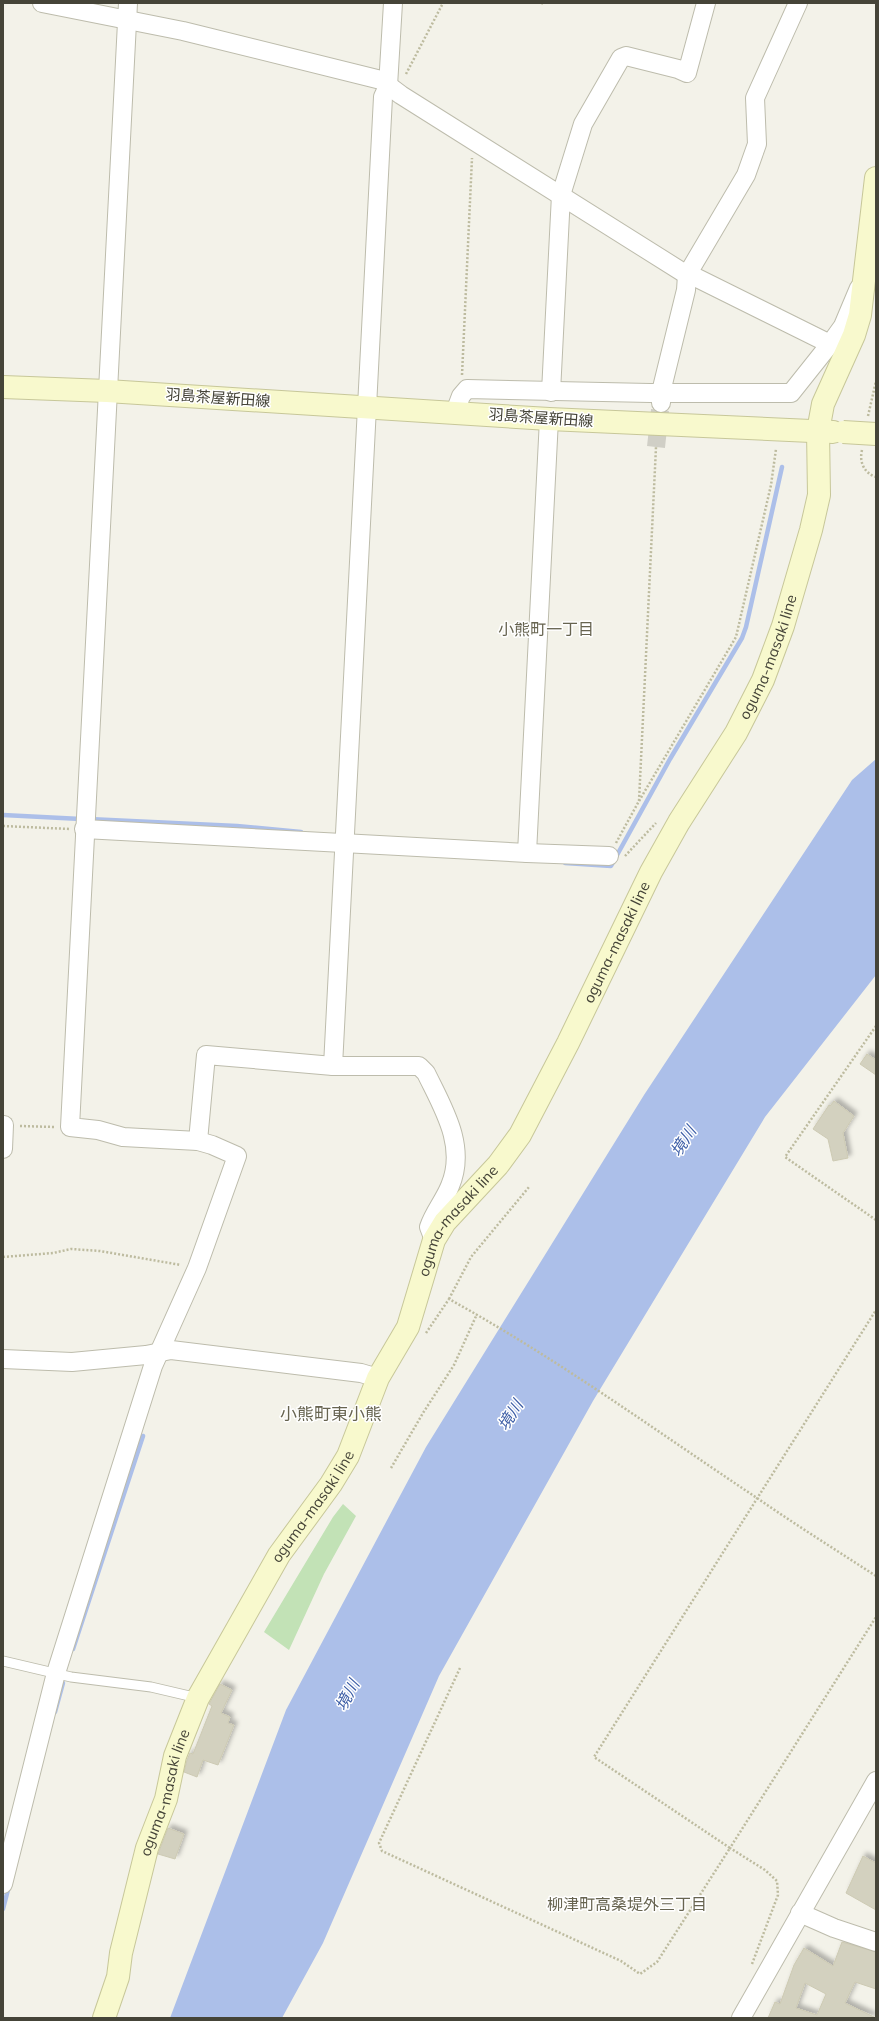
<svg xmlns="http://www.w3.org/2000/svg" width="879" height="2021" viewBox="0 0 879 2021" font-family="Mulish,'Noto Sans JP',sans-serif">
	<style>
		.green { fill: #c2e2b6 }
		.water { fill: #acbfe9 }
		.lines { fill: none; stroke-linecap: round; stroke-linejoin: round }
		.stream { stroke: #acbfe9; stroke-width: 4.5 }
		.building { fill: #d3d1bf; stroke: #cdcab3; fill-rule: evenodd; filter: url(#shadow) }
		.street-tunnel { stroke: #d0cfc6; stroke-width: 18; stroke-dasharray: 18 9; stroke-linecap: butt }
		.lane-casing { stroke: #bdbcac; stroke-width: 11 }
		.street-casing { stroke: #bdbcac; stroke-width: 20 }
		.secondary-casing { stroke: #c7c799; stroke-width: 24 }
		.path { stroke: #bdbb9f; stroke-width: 2.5; stroke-dasharray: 2 2; stroke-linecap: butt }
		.lane { stroke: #fff; stroke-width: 9 }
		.street { stroke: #fff; stroke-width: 18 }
		.secondary { stroke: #f8f9cd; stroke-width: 22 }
		.secondary-bridge-casing { stroke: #c7c799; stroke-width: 24; stroke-linecap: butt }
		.secondary-bridge { stroke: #f8f9cd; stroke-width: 22 }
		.labels { text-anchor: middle; stroke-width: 3; stroke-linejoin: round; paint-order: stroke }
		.street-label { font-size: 15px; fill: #454438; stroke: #fff }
		.neighbourhood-label { font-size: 16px; fill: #676450; stroke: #fff }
		.water-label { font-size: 16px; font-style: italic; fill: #3c5da6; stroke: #fff }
		.quarter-label { font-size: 17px; fill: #676450; stroke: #fff }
	</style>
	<defs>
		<filter id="shadow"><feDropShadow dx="3.5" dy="-3.5" stdDeviation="2" flood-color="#0004"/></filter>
	</defs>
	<rect width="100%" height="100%" fill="#f3f2e9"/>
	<path class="green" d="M 343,1504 L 356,1516 L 324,1574 L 289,1650 L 264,1632 L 333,1517 Z"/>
	<path class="water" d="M 876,759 L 876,975 L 765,1117 L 593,1401 L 439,1676 L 323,1943 L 282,2018 L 170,2018 L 286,1710 L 426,1447 L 644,1095 L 852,780 Z"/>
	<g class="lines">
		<g class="stream">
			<path d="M 3,815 L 81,819"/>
			<path d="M 89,819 L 237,826 L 301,832"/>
			<path d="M 565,863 L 611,866 L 670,759 L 742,638 L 746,627 L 782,467"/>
			<path d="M 73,1649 L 143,1436"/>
			<path d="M 55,1712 L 63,1683"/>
			<path d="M 3,1909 L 9,1886"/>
		</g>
	</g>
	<g class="building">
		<path d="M 867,1054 L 876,1060 L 876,1075 L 860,1064 Z"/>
		<path d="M 834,1101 L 854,1116 L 843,1133 L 848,1158 L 833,1161 L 828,1139 L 813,1129 L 829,1105 L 830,1106 Z"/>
		<path d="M 220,1684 L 232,1690 L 221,1713 L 230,1717 L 228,1723 L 234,1725 L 218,1765 L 203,1760 L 197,1777 L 184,1772 L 187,1760 L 190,1753 L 193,1754 L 212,1706 L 209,1704 Z"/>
		<path d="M 168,1828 L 184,1834 L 175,1859 L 158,1854 Z"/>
		<path d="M 863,1856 L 876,1863 L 876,1910 L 846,1893 Z"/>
		<path d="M 842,1942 L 876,1952 L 876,1989 L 855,1982 L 845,2003 L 876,2018 L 768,2018 L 775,2002 L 780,2004 L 794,1965 L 804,1948 L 833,1966 ZM 805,1983 L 826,1994 L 817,2015 L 796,2008 Z"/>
	</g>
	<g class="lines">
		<path class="street-tunnel" d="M 656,447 L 660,410"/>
		<g class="lane-casing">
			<path id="lane" d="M 3,1661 L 71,1677 L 151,1687 L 198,1698"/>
		</g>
		<g class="street-casing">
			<g id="street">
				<path d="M 42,3 L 183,31 L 381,80 L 401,95 L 687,275 L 693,276 L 830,344 L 843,326 L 859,288"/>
				<path d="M 551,392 L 561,195 L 583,124 L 621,58 L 626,56 L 678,69 L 687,73 L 706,3"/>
				<path d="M 661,403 L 661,392 L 686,290 L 687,275 L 746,175 L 757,144 L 755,98 L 798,3"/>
				<path d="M 455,412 L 461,396 L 467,389 L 650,393 L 791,393 L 830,344"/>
				<path d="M 84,829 L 527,853 L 609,856"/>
				<path d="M 527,853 L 549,419"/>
				<path d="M 333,1066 L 383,97 L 388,86 L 393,3"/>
				<path d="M 198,1141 L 206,1055 L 333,1066 L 419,1066 L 426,1073 C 443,1108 467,1146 450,1186 C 444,1201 434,1212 429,1227 L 434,1240"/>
				<path d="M 3,1149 L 4,1125"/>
				<path d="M 3,1359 L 72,1362 L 146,1355 L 171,1350 L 361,1373 L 378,1378"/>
				<path d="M 3,1884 L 56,1673 L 153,1366 L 197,1268 L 237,1156 L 212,1145 L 198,1141 L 123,1137 L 98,1130 L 70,1127 L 128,3"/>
				<path d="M 800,1913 L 834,1928 L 876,1942"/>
				<path d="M 741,2018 L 876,1781"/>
			</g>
		</g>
		<g class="secondary-casing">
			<g id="secondary">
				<path d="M 3,387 L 107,391 L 549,419 L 833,432"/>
				<path id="s1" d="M 104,2018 L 118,1977 L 121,1953 L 147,1848 L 166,1799 L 175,1756 L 198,1698 L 279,1555 L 331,1484 L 348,1456 L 378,1378 L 408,1327 L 434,1240 L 445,1222 L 498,1165 L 520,1135 L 568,1043 L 651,872 L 679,822 L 736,733 L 763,680 L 783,626 L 811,530 L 819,495 L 818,431 L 823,404 L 854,335 L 860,315 L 876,178"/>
			</g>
		</g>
		<g class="path">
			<path d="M 542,3 L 543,4"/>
			<path d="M 406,74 L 443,3"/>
			<path d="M 462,375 L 472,158"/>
			<path d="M 868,416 L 876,381"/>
			<path d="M 862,450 C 859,462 864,473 876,477"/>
			<path d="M 639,801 L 736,637 L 771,485 L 776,449"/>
			<path d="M 3,826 L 70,829"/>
			<path d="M 616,843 L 639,801 L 656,447"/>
			<path d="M 625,856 L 656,823"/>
			<path d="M 876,1026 L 785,1157 L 876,1220"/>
			<path d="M 20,1126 L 55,1127"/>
			<path d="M 3,1257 L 53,1253 L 71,1249 L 100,1251 L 181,1265"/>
			<path d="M 449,1299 L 471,1257 L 529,1187"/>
			<path d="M 426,1333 L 449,1299 C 556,1358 655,1430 757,1498 C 796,1525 836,1550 876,1576"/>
			<path d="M 391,1468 L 423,1413 L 454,1365 L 477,1314"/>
			<path d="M 460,1668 L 379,1843 L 382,1851 L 621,1961 L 640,1974 L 657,1962 L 730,1848 L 594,1757 L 876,1310"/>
			<path d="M 752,1964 L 778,1895 L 777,1881 L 765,1870 L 730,1848 L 876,1617"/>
		</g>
		<use href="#lane" class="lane"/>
		<use href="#street" class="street"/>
		<use href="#secondary" class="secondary"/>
		<g class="secondary-bridge-casing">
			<path id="secondary-bridge" d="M 843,432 L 876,434"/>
		</g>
		<use href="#secondary-bridge" class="secondary-bridge"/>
	</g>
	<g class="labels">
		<g class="street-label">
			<text transform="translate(218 398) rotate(4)" y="5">羽島茶屋新田線</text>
			<text transform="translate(541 418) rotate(4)" y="5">羽島茶屋新田線</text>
			<text dy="5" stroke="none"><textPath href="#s1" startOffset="1529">oguma-masaki line</textPath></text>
			<text dy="5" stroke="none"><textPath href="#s1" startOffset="1205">oguma-masaki line</textPath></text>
			<text dy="5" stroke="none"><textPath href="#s1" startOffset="882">oguma-masaki line</textPath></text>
			<text dy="5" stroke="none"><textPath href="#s1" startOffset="558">oguma-masaki line</textPath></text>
			<text dy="5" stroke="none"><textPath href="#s1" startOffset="234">oguma-masaki line</textPath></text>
		</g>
		<g class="neighbourhood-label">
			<text x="546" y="635">小熊町一丁目</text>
			<text x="627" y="1910">柳津町高桑堤外三丁目</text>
		</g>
		<g class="water-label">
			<text transform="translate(683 1141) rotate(-57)" y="6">境川</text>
			<text transform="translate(510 1415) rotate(-58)" y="6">境川</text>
			<text transform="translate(347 1695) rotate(-62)" y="6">境川</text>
		</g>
		<g class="quarter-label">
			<text x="331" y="1420">小熊町東小熊</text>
		</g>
	</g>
	<rect width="879" height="2021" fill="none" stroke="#454438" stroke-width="8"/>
</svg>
